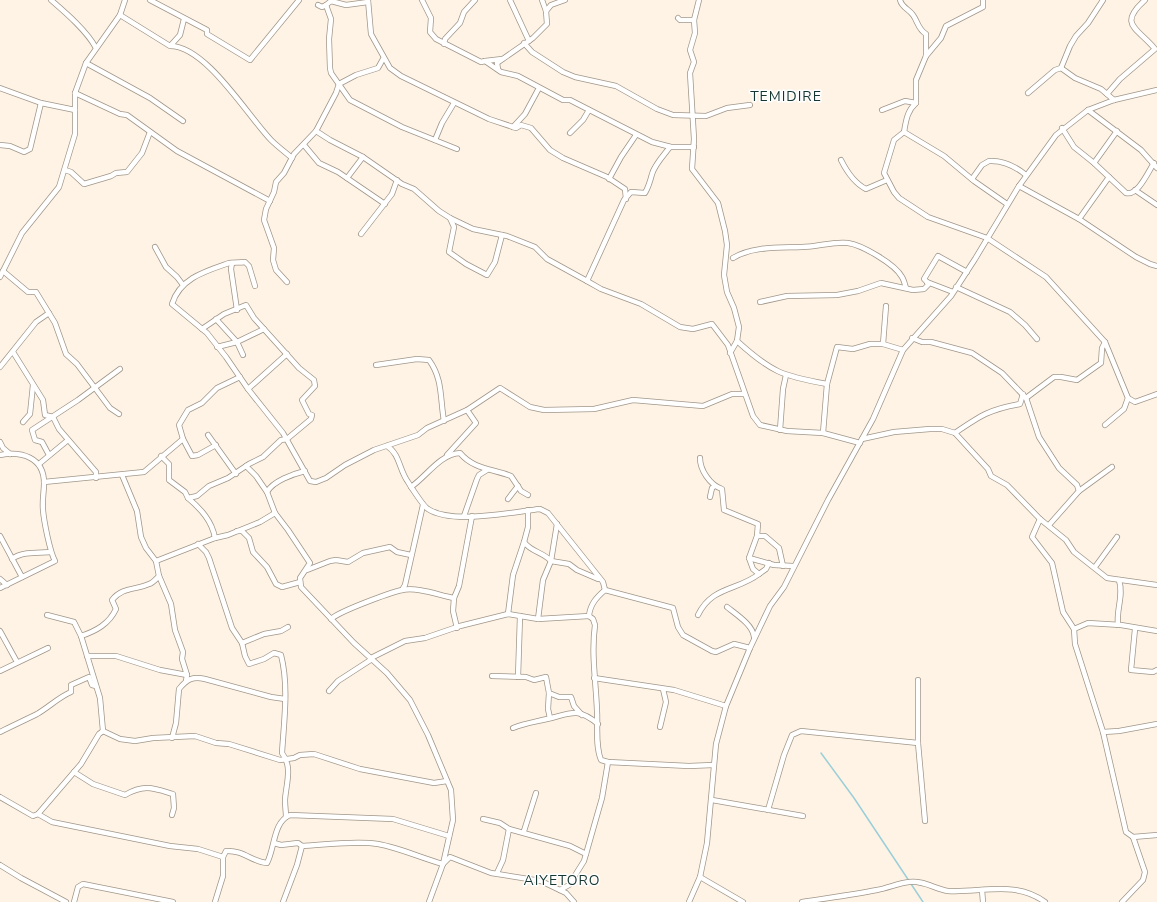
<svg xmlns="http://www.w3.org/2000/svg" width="1157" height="902" viewBox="0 0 1157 902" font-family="'Nunito Sans',sans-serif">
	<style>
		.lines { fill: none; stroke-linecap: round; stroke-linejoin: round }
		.stream { stroke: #9bcfd8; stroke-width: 1.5 }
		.street-casing { stroke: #a09689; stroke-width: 6 }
		.street { stroke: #fff; stroke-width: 4.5 }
		.labels { text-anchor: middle; stroke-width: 3; stroke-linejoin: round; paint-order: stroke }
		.quarter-label { font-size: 14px; letter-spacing: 1px; fill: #153631; stroke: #fff }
	</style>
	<rect width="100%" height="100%" fill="#fef3e5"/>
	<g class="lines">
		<path class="stream" d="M 821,753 L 854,798 L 923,902"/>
		<g class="street-casing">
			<g id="street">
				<path d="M 51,0 C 66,13 87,31 96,48"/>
				<path d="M 150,0 L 207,30 L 207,34 L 250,60 L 299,0"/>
				<path d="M 368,0 L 371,34 L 376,43 L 390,68 L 401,76 L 489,119 L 516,128 L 521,125 L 531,128 L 550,150 L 563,158 L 607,177 L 625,189 L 626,199"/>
				<path d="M 422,0 L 431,18 L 430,32 L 436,39 L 481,62 L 485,61 L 501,72 L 518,76 L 563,100 L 570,100 L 652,142 L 671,147 L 694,147"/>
				<path d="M 510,0 L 529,41"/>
				<path d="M 699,0 L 694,20 L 695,33 L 690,50 L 694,62 L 690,73 L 694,139 L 692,169 L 718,203 L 725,231 L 727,245 L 724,275 L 727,292 L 734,308 L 739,327 L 737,341 L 730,353"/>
				<path d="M 900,0 C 902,8 909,9 913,15 C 918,22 918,29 926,34 L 926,56 L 916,80 L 916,103 C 907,111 906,121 904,132 L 894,140 L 884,173 L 894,192 L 899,198 L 928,217 L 987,238 L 1046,277 L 1105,342 L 1128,398 L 1124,409 L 1105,425"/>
				<path d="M 318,5 L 322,7 L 326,5 L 331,19 L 329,39 L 330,68 L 331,73 L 350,100 L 402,127 L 457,149"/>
				<path d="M 326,5 L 331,1 L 346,5 L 368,2"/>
				<path d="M 546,11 L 551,5 L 565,0"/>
				<path d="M 120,15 L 170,46 C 206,46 247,115 271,140 C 277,146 285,152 292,158"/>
				<path d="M 678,18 L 680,20 L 694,20"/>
				<path d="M 524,43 L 532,52 L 563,72 L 575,77 L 616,86 L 657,109 L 673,115 L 706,116 L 727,108 L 750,105"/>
				<path d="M 444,44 L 445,39 L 460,23 L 464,12 L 475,0"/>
				<path d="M 171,45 L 180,35 L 184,19"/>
				<path d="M 926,56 L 941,38 L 946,26 L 983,7 L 983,0"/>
				<path d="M 485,61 L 502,59"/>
				<path d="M 86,63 L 150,98 L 183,121"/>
				<path d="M 1061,68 L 1075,78 L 1101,89 L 1114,100"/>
				<path d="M 498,69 L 497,63 L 533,38 L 547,24 L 546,11 L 542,0"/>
				<path d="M 0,88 L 41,103 L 75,110"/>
				<path d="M 75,93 L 120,114 L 127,115 L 177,151 L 270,201"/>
				<path d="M 1028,93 L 1055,70 L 1061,68 L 1070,46 L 1076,36 L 1088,23 L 1103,0"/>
				<path d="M 1107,94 L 1120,79 L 1155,49 C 1138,28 1117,25 1145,0"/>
				<path d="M 882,110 L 905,101 L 916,103"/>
				<path d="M 1088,110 L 1141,150 L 1157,168"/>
				<path d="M 513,127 L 525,114 L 539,88"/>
				<path d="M 1062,128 L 1074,147 L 1094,163 L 1126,193 C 1138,196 1148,172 1154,163"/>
				<path d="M 316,131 L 330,140 L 363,157 L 402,184 L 414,189 L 439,211 L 450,218 L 473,229 L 507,236 L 535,247 L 547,259 L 587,281 L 601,289 L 641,304 L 680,327 L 693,329 L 712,324 L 728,345 L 753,416 L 760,425 L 787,431 L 823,433 L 860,443"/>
				<path d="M 904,132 L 944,156 L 974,181 L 1007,204"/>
				<path d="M 570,133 L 583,120 L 589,110"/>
				<path d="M 435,140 L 442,123 L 454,103"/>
				<path d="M 0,145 L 10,146 L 24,152 L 30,149 L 41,103"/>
				<path d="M 304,145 L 319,163 L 338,172 L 385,204"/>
				<path d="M 841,160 C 847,172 854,183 866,189 L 887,180"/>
				<path d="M 1094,163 L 1117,131"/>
				<path d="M 65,170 L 71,172 L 84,184 L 111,176 L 116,173 L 127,172 L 142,153 L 150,132"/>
				<path d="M 347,178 L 363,157"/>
				<path d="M 609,179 L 621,157 L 636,135"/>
				<path d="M 972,179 L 982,165 L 989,161 C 1003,160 1015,166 1026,175"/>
				<path d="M 1019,186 L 1079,219 L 1136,257 L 1150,264 L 1157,266"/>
				<path d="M 1135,190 L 1157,205"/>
				<path d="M 450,218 L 454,227 L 449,252 L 466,264 L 487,275 L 495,262 L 502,235"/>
				<path d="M 1079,219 L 1109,177"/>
				<path d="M 361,234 L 392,194 L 397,180"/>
				<path d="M 155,247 L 166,267 L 177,277 L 183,285"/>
				<path d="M 733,258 C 752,246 780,248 802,247 C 817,247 834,241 848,243 C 862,245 895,264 902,277 C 904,280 905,285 906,288"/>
				<path d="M 232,263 L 231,269 L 237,310"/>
				<path d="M 3,271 L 28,292 L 36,292 L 55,323 L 66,354 L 77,364 L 110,408 L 119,414"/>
				<path d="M 0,277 L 22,233 L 59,187 L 75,134 L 75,93 L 86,63 L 120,15 L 125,0"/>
				<path d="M 587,281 L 624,200 L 631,192 L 645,193 C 649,186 650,182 652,174 C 655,164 664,155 670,147"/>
				<path d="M 287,282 L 276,270 L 273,260 L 274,248 L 264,220 L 266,209 L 274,192 L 276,182 L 284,173 L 294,154 L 316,131 L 336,93 L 339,84 L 356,75 L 378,68 L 383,59"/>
				<path d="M 255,286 L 249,266 L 245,262 C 240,263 234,262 229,263 C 206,271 180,278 172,304 L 207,333 L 226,357 L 248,389 L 283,433 L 310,481 L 316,482 L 326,478 L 345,465 L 374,450 L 418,435 L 427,428 L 467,410 L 500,388 L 530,407 L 544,410 L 594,409 L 633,400 L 703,406 L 732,394 L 744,394"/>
				<path d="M 956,287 L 1010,312 L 1025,325 L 1037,339"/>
				<path d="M 953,292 L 927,282 L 924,279 L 938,256 L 967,272"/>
				<path d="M 760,302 L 787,296 L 837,295 L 858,291 L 881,283 L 913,290 L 924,289 L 928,285 L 927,282"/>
				<path d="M 216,319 L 237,342 L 243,355"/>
				<path d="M 912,338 L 922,342 L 931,342 L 972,353 L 1002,373 L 1026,398 L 1054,377 L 1061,377 L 1077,380 L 1101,363 L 1102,348 L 1105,342"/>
				<path d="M 737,341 C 771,372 782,376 827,384"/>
				<path d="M 883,344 L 886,306"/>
				<path d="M 217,347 L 237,342 L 264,329"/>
				<path d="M 13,352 L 43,400 L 45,415 L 53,417 L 59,429 L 96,472 L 96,478"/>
				<path d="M 376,365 L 417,359 L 429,360 C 443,379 440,399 444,421"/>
				<path d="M 0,367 L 36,322 L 49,313"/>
				<path d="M 248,389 L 287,354"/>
				<path d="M 1026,398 L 1039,437 L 1059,468 L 1077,485 L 1079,491 L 1049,525"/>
				<path d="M 1128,398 L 1135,402 L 1157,394"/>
				<path d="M 23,422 L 30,414 L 33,385"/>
				<path d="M 780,430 L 783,389 L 786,375"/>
				<path d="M 823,433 L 827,384 L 837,347 L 853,349 L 870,344 L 883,344 L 903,350"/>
				<path d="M 955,433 C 980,416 990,409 1020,404 L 1023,394"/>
				<path d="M 208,435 L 236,474"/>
				<path d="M 862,439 L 894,432 L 930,429 L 942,429 L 955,433 L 988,469 L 991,476 L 1007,485 L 1040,519 L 1066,540 L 1074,552 L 1107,578 L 1157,585"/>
				<path d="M 0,442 L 3,448 L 10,454"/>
				<path d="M 216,445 L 198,455 L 192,456 L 183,439 L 179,425 L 188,410 L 202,403 L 217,388 L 240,377"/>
				<path d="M 387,446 C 400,454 399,470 408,482 C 411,487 424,507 428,509 C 453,525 512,512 540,509 L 548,513 L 603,582 L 605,590"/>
				<path d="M 0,455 C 21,451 44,457 44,483 C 44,492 42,501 43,510 C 44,522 50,552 55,561 L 0,588"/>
				<path d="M 49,455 L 42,442 L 35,440 L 32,430 L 78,400 L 120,369"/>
				<path d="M 447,455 L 476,423 L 467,410"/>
				<path d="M 161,456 L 169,464 L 169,480 L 185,492 L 188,498 L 197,496 L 209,486 L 228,478 L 249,464 L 263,457 L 281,440 L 287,439 L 311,419 L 312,415 L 309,414 L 302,400 L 315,386 L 314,380 L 299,368 L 254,318 L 246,305 L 224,314 L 202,329"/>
				<path d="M 39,464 L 68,440"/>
				<path d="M 246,466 L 256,476 L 267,492 L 275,513 L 288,530 L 310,563 L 300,578 L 301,587 L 354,643 L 387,673 L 410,700 L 428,735 L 451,790 L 453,820 L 443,864 L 429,902"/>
				<path d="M 122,475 L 137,511 L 141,537 L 146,548 L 156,561 L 159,576 L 171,604 L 175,630 L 183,652 L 182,659 L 187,675 L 186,681"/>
				<path d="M 44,482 L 144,472 L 183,439"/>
				<path d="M 411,487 C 427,476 440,454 460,453 C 473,469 493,469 511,476 L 521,491 L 528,495"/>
				<path d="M 1079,491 L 1112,467"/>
				<path d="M 267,492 C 273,481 293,474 305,471"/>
				<path d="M 710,497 L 712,488 L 715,486"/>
				<path d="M 188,498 C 201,509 212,521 215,538"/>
				<path d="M 508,499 L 518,486"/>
				<path d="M 528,510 L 528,527 L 524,542 C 531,552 543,552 551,561 L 569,564 L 577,570 L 598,579"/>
				<path d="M 464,516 L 477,479 L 479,475 L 487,470"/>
				<path d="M 1040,519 L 1032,537 L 1052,563 L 1063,612 L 1074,629 L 1075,644 L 1103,732 L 1126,832 L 1133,837 L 1157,835"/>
				<path d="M 237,531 L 242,531 L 249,538 L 253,552 L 267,567 L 276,584 L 282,587 L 300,582"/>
				<path d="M 0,536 L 22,577"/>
				<path d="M 757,536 L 765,536 L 779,548 L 783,566"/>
				<path d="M 198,544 L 206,552 L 209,558 L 232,628 L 242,643 L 245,656 L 249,664 L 264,659 L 274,653 L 281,655 C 289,686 284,721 282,753 C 293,767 286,784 285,800 C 285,806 286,812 286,817"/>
				<path d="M 749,558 L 774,565 L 793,566"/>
				<path d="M 12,559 C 22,551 40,553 51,552"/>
				<path d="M 156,561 L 215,538 L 228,535 L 260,522 L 275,513"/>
				<path d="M 1095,567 L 1117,537"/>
				<path d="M 307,570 L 330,561 L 336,560 L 348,562 L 363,553 L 390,547 L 397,552 L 411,555"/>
				<path d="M 759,574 L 766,569 L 769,563"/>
				<path d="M 0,579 L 7,585"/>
				<path d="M 402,590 L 405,585 L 423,505"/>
				<path d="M 727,607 C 737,615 753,625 754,637"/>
				<path d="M 508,614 L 513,575 L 524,542"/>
				<path d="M 47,615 L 74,622 L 81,636 L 100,698 L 103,731"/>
				<path d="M 698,615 C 712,586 737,591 759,574 L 753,569 L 749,558 L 757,536 L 758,524 L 724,510 L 722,489 C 710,485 700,470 700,458"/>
				<path d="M 331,619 C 340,611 389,593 402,590 C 418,587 438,595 454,598"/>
				<path d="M 538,619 L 543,580 L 551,561 L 557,524"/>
				<path d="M 1118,625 C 1116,609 1124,596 1119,580"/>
				<path d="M 457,628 L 453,611 L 454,598 L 459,586 L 472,516"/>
				<path d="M 1074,629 L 1088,623 L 1121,625 L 1157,631"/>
				<path d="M 1135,629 L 1131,670 L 1153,672 L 1157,670"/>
				<path d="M 0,631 L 17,662"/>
				<path d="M 81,636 C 96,631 109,624 116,609 L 112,600 C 122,587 136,590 149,584 C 153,583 156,579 159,576"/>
				<path d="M 242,643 L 264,634 L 281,631 L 288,627"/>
				<path d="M 87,656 L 116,656 L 160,670 L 187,675"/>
				<path d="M 371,658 L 405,641 L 425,638 L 460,626 L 508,614 L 538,619 L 589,616"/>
				<path d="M 0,671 L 48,648"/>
				<path d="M 492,676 L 526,677 L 534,680 L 546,677 L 549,693 L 559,697 L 571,697 L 574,706 L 582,715"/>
				<path d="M 518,677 L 520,616"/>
				<path d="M 594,678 L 674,690 L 726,706"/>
				<path d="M 918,680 L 918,743 L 925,821"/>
				<path d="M 329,691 L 338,681 L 372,659"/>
				<path d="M 549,693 L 548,709 L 550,718"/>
				<path d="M 660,727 L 666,702 L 663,689"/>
				<path d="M 513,728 C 525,723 535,722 547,719 C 570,714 576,706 598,724"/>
				<path d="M 103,731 L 120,739 L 135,741 L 153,738 L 195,736 L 216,743 L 229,744 L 280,760 L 294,758 L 300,755 L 314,754 L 360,769 L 434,783 L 447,781"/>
				<path d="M 0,732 C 12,726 25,720 37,714 C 49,707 59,697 71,692 L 71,685 L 89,677 L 92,685 L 96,686"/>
				<path d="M 1103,732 L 1119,731 L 1157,724"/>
				<path d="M 172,738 L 176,723 L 179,689 C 187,679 193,676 205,679 L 271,697 L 285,699"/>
				<path d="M 713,765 L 689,766 L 608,762 L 601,760 C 595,745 598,726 597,711 C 596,682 591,654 595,625 L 593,619 L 589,616 C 590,604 597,597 605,590 L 673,608 L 678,627 L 683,635 L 712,651 L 716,652 L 734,644 L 750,648"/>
				<path d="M 74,772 L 93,784 L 125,795 C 144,784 153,788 173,794 L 174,808 L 172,815"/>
				<path d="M 0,797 L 33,816 L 38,814 L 81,764 L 99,734 L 103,731"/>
				<path d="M 712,800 L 803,816"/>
				<path d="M 768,810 L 784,755 L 792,735 L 801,731 L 918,743"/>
				<path d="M 38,814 L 52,822 L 170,846 L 198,849 L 223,857"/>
				<path d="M 483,819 L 500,823 L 509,829 L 570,846 L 586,854"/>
				<path d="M 524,831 L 536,793"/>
				<path d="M 274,843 L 281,845 L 298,843 L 302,846 C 324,845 356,840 378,844 C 400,848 421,858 443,864 L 450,857 L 491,873 L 541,881 L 566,893 L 574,902"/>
				<path d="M 0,865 L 21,878 L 66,902"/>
				<path d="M 497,873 L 503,860 L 509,829"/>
				<path d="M 700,877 L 743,902"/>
				<path d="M 560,890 L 569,885 L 584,861 L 602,798 L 608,762"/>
				<path d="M 982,890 L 983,902"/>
				<path d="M 74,902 L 78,887 L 83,884 L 173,902"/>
				<path d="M 215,902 L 223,876 L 223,857 L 226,851 C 244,850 252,862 267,863 C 275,848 273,822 290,815 L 393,819 L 449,836"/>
				<path d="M 283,902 L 297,865 L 302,846"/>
				<path d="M 689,902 L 700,877 L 707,843 L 716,744 L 726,706 L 750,648 L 770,606 L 784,587 L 828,500 L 873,419 L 903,350 L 951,296 L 975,259 L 1019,186 L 1056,135 L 1088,110 L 1114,100 L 1157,90"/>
				<path d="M 802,902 C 827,898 852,895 877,890 C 888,888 899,883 909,882 C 923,880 935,889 948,891 C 982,893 1015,880 1045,902"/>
				<path d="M 1122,902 L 1143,880 L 1145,872 L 1133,837"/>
			</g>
		</g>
		<use href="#street" class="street"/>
	</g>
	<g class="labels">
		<g class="quarter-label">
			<text x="786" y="101">TEMIDIRE</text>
			<text x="562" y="885">AIYETORO</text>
		</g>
	</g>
</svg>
